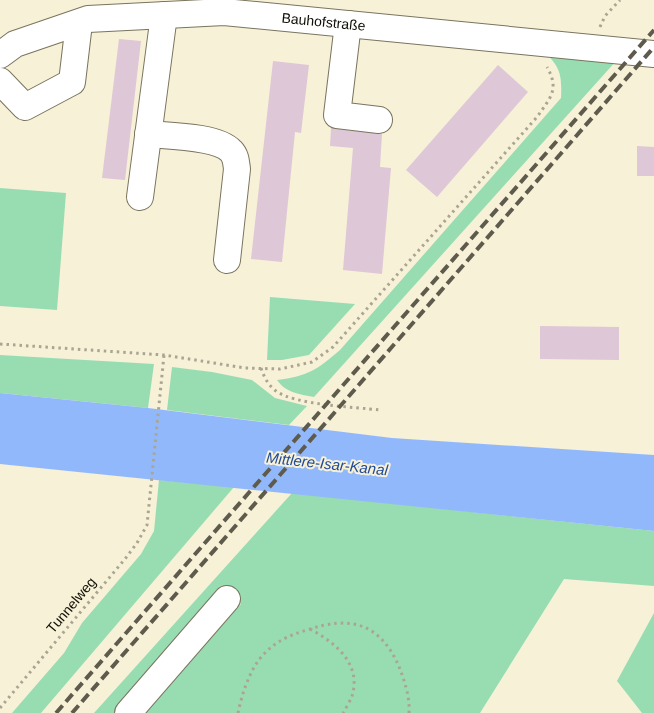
<svg xmlns="http://www.w3.org/2000/svg" width="654" height="713" viewBox="0 0 654 713" font-family="Helvetica,sans-serif">
	<style>
		.green { fill: #98ddb1 }
		.water { fill: #92b8fc }
		.building { fill: #dec7d6 }
		.lines { fill: none; stroke-linecap: round; stroke-linejoin: round }
		.minor-casing { stroke: #79745e; stroke-width: 28 }
		.path { stroke: #aaa592; stroke-width: 3; stroke-dasharray: 2.5 4; stroke-linecap: butt }
		.minor { stroke: #fff; stroke-width: 26 }
		.rail { stroke: #5e5b4d; stroke-width: 4; stroke-dasharray: 10 5; stroke-linecap: butt }
		.labels { text-anchor: middle; stroke-width: 4; stroke-linejoin: round; paint-order: stroke }
		.street-label { font-size: 14px; fill: #100e06; stroke: #f7f1d8 }
		.water-label { font-size: 15px; font-style: italic; fill: #224b99; stroke: #f7f1d8 }
	</style>
	<rect width="100%" height="100%" fill="#f7f1d8"/>
	<g class="green">
		<path d="M 546,53 L 617,60 L 314,397 C 299,394 286,393 277,380 C 308,376 317,370 340,350 L 561,98 C 562,76 561,69 546,53 Z"/>
		<path d="M 0,188 L 66,193 L 57,310 L 0,306 Z"/>
		<path d="M 270,297 L 355,304 L 309,355 L 282,360 L 267,360 Z"/>
		<path d="M 0,355 L 154,364 L 148,408 L 0,393 Z"/>
		<path d="M 172,367 L 212,372 L 252,380 L 275,398 L 307,406 L 289,425 L 167,410 Z"/>
		<path d="M 159,480 L 234,487 L 41,713 L 12,713 L 64,653 L 82,623 L 141,554 L 154,531 Z"/>
		<path d="M 292,493 L 654,531 L 654,586 L 564,579 L 480,713 L 145,713 L 241,604 L 225,590 L 115,713 L 94,713 Z"/>
		<path d="M 654,613 L 654,713 L 642,713 L 617,681 Z"/>
	</g>
	<path class="water" d="M 0,393 L 148,408 L 392,438 L 654,455 L 654,531 L 0,464 Z"/>
	<g class="building">
		<path d="M 119,39 L 141,41 L 125,180 L 102,178 Z"/>
		<path d="M 273,61 L 309,65 L 301,133 L 295,132 L 282,262 L 251,259 Z"/>
		<path d="M 498,65 L 528,92 L 437,197 L 406,170 Z"/>
		<path d="M 331,128 L 382,134 L 380,167 L 391,168 L 382,274 L 343,270 L 353,148 L 330,146 Z"/>
		<path d="M 637,146 L 654,147 L 654,176 L 637,176 Z"/>
		<path d="M 540,326 L 619,327 L 619,360 L 540,359 Z"/>
	</g>
	<g class="lines">
		<g class="minor-casing">
			<g id="minor">
				<path d="M 348,24 L 337,115 L 379,120"/>
				<path id="s1" d="M 0,55 L 15,44 L 88,19 L 224,12 L 654,54"/>
				<path d="M 0,81 L 25,107 L 72,82 L 79,23"/>
				<path d="M 148,134 C 169,136 217,136 231,151 C 236,156 236,162 237,169 L 227,260"/>
				<path d="M 140,197 L 164,15"/>
				<path d="M 128,713 L 227,599"/>
			</g>
		</g>
		<g class="path">
			<path d="M 600,27 L 605,16 L 620,0"/>
			<path d="M 0,344 L 164,355 L 245,368 L 280,369 L 312,362 L 333,347 L 537,117 C 550,98 560,90 547,67"/>
			<path d="M 261,368 C 264,377 268,385 276,391 C 295,405 354,407 380,410"/>
			<path d="M 310,629 C 334,642 362,663 352,696 C 350,701 346,708 343,713"/>
			<path d="M 0,708 L 125,559 L 137,543 L 147,525 L 164,355"/>
			<path d="M 238,713 C 242,694 250,668 264,654 C 276,641 290,635 307,630 C 351,615 381,623 400,669 C 405,683 410,697 409,713"/>
		</g>
		<use href="#minor" class="minor"/>
		<g class="rail">
			<path d="M 56,713 L 654,30"/>
			<path d="M 72,713 L 654,47"/>
		</g>
	</g>
	<g class="labels">
		<g class="street-label">
			<text dy="5" stroke="none"><textPath href="#s1" startOffset="332">Bauhofstraße</textPath></text>
			<text transform="translate(71 605) rotate(-50)" y="5">Tunnelweg</text>
		</g>
		<g class="water-label">
			<text transform="translate(327 464) rotate(6)" y="5">Mittlere-Isar-Kanal</text>
		</g>
	</g>
</svg>
